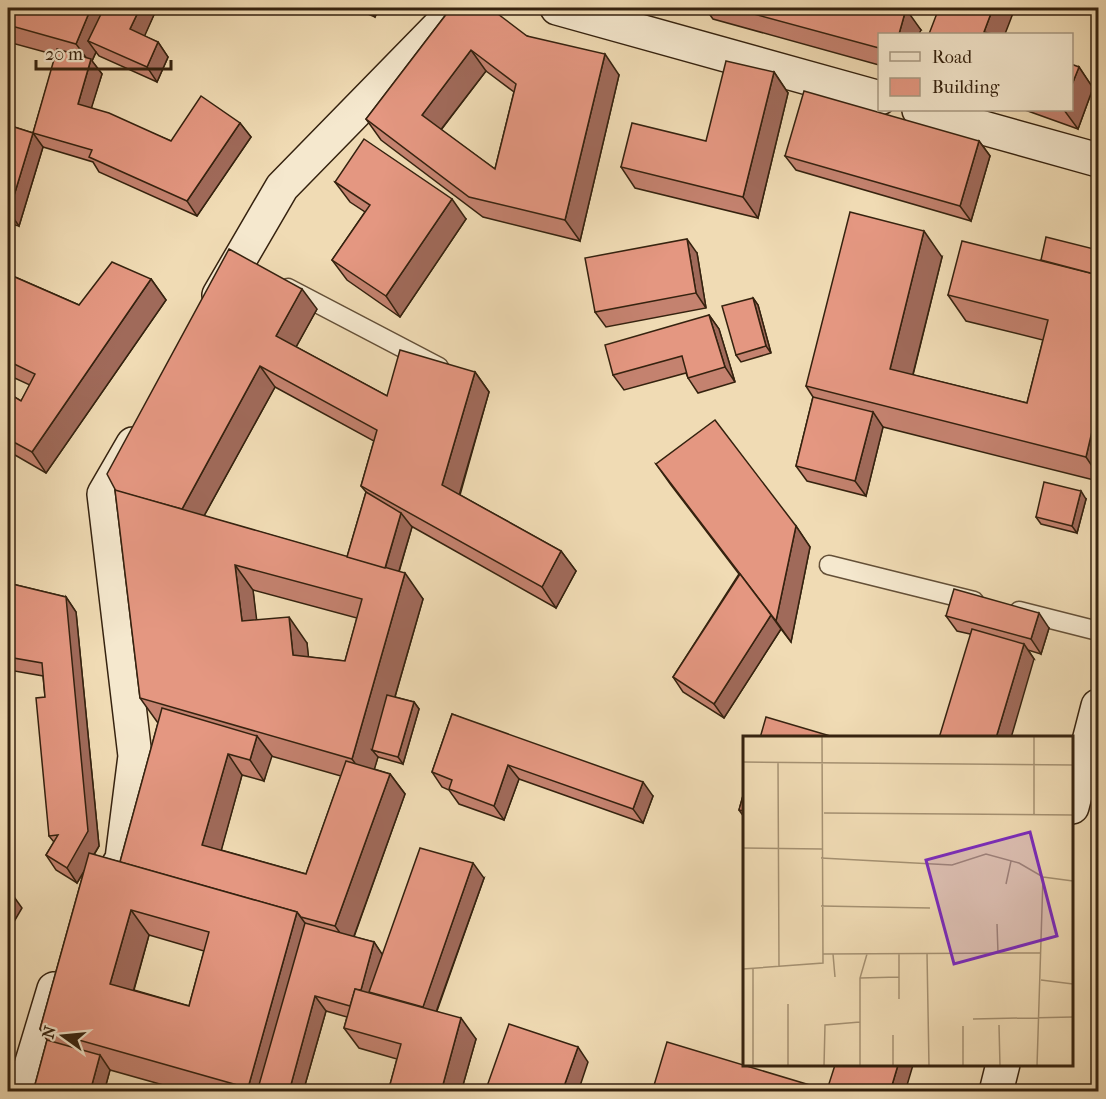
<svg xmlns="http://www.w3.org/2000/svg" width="1106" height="1099" viewBox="0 0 1106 1099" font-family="'IM FELL French Canon',serif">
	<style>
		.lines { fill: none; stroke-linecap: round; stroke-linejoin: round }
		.lane-casing { stroke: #645038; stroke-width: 21 }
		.secondary-casing { stroke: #35220f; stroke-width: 36 }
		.lane { stroke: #f5e8ce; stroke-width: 18 }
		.secondary { stroke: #f5e8ce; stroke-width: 33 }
		.wall { fill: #c4826f; stroke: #35220f; stroke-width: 1.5; fill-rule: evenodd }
		.shaded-wall { fill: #a06a5a; stroke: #35220f; stroke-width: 1.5 }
		.building { fill: #e49781; stroke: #35220f; stroke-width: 1.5; fill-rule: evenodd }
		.inset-road { fill: none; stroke: #a59172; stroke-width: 1.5 }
		.view { fill: #7b2cbf; fill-opacity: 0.15; stroke: #7b2cbf; stroke-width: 3 }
		.inset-edge { fill: none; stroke: #35220f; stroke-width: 3 }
	</style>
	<rect width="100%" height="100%" fill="#f0dbb4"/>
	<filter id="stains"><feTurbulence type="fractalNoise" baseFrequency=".00333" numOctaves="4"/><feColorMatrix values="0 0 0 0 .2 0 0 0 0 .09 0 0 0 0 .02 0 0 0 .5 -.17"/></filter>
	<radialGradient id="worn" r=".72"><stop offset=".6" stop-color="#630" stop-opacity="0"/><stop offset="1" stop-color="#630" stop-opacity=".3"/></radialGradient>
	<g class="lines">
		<g class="lane-casing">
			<g id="lane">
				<path d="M 288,288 L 439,367"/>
				<path d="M 829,565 L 974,601"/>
				<path d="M 1019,611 L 1098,631"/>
			</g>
		</g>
		<g class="secondary-casing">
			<g id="secondary">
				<path d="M 557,8 L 880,98"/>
				<path d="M 919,110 L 1098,160"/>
				<path d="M 219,295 L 282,187 L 457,8"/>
				<path d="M 1072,807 L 1098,706"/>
				<path d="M 103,890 L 122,859 L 135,756 L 104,494 L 133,444"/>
				<path d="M 23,1092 L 54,989"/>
				<path d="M 996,1092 L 1003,1064"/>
			</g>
		</g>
		<use href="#lane" class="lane"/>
		<use href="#secondary" class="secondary"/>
	</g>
	<g class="wall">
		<path d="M 8,8 L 157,8 L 144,36 L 158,42 L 168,57 L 157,82 L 99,56 L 96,52 L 92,61 L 102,74 L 91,108 L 171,141 L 240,123 L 251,137 L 197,216 L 99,172 L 93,162 L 43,147 L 19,226 L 8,223 L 8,125 L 33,133 L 56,55 L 8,42 Z"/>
		<path d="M 354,8 L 379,8 L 375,17 Z"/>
		<path d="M 451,8 L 527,36 L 619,75 L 580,241 L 483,217 L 381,140 L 366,119 ZM 486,71 L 514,92 L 495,169 L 441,130 Z"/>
		<path d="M 705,8 L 901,8 L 921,30 L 879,34 L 879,65 L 713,19 Z"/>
		<path d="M 1079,67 L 1093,88 L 1078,129 L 1025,110 L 1071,110 Z"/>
		<path d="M 774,72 L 788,93 L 758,218 L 635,188 L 621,167 L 706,141 Z"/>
		<path d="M 979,141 L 990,156 L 971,221 L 796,170 L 785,156 Z"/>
		<path d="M 335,182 L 466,219 L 400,317 L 347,280 L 332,260 L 365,212 L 350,202 Z"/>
		<path d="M 1098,250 L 1098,481 L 883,427 L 866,496 L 807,481 L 796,466 L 813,397 L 806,386 L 942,257 L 913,375 L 1027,403 L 1043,340 L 966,321 L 948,295 L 1041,260 Z"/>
		<path d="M 697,253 L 706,308 L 606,327 L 595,312 Z"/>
		<path d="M 8,274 L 79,305 L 151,279 L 166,300 L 46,473 L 8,451 L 8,393 L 21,401 L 30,385 L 8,375 Z"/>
		<path d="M 753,298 L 758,305 L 771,353 L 741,362 L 736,355 Z"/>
		<path d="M 317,309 L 296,347 L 387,396 L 475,372 L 489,392 L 460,495 L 561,551 L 576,571 L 556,608 L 411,526 L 412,527 L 399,572 L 423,599 L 395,697 L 414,702 L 419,709 L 403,764 L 378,757 L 374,769 L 390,774 L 405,794 L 354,937 L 374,942 L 382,955 L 484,878 L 437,1011 L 476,1039 L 461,1092 L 388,1092 L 397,1059 L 359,1048 L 344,1028 L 347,1017 L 326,1011 L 303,1092 L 188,1092 L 110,1070 L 104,1092 L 33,1092 L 47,1040 L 40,1029 L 84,871 L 77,883 L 56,870 L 46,855 L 54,842 L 49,836 L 45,697 L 43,676 L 9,670 L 8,674 L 8,583 L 66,597 L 76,612 L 99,846 L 94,855 L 120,862 L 158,723 L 140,698 L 115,490 ZM 275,387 L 374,441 L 361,486 L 366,492 L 347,557 L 204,516 ZM 253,590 L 357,618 L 345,661 L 308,657 L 307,643 L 256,620 ZM 271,756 L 341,776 L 306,874 L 221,850 L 242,775 L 264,781 ZM 149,935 L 204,951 L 189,1006 L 134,990 Z"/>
		<path d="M 709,315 L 719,329 L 735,382 L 698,393 L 688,378 L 686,373 L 624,390 L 613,375 Z"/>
		<path d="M 656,464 L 796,526 L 810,547 L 791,642 L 781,629 L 724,718 L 683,692 L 673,677 L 739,574 L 671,485 Z"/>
		<path d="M 1086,499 L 1077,533 L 1041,524 L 1036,517 Z"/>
		<path d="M 946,616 L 1049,628 L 1041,654 L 1028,650 L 1034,659 L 970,634 L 957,631 Z"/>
		<path d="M 452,714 L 653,796 L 643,823 L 519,779 L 504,820 L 459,804 L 449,790 L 442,787 L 432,772 Z"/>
		<path d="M 744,792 L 744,817 L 739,810 Z"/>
	</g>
	<g class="shaded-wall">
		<path d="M 91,8 L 114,8 L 88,41 L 96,52 L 92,61 L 102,74 L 88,119 L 78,104 L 90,63 L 76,44 Z"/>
		<path d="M 140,8 L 157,8 L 141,44 L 130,29 Z"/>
		<path d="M 368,8 L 379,8 L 375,17 Z"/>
		<path d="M 993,8 L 1015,8 L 1005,34 L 986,34 L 984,32 Z"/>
		<path d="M 906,9 L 921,30 L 919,34 L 899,34 Z"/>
		<path d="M 158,42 L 168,57 L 157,82 L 147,67 Z"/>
		<path d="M 471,50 L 486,71 L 436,136 L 422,115 Z"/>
		<path d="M 605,54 L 619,75 L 580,241 L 565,220 Z"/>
		<path d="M 1079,67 L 1093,88 L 1078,129 L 1064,110 L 1071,110 L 1071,87 Z"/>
		<path d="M 774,72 L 788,93 L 758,218 L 743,197 Z"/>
		<path d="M 240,123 L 251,137 L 197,216 L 187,201 Z"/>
		<path d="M 33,133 L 43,147 L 19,226 L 9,212 Z"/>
		<path d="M 979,141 L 990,156 L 971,221 L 960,206 Z"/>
		<path d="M 452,199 L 466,219 L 400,317 L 386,296 Z"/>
		<path d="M 924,231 L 942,257 L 908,394 L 890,369 Z"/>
		<path d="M 687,239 L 697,253 L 706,308 L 696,293 Z"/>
		<path d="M 151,279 L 166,300 L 46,473 L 32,452 Z"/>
		<path d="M 302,289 L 317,309 L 291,356 L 276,336 Z"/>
		<path d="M 753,298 L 758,305 L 771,353 L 766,346 Z"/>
		<path d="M 709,315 L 719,329 L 735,382 L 725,367 Z"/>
		<path d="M 260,366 L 275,387 L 194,534 L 180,513 Z"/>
		<path d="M 475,372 L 489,392 L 456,506 L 442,485 Z"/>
		<path d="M 1098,406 L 1098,475 L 1086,457 Z"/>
		<path d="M 873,412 L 883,427 L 866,496 L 855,481 Z"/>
		<path d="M 1081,491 L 1086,499 L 1077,533 L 1072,526 Z"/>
		<path d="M 401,513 L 412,527 L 393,591 L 383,576 Z"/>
		<path d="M 796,526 L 810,547 L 791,642 L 776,621 Z"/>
		<path d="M 561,551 L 576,571 L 556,608 L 542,587 Z"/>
		<path d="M 235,565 L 253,590 L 260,647 L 242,621 Z"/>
		<path d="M 405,573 L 423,599 L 379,752 L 372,750 L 378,757 L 370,784 L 352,759 Z"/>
		<path d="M 66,597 L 76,612 L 99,846 L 77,883 L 67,868 Z"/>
		<path d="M 1039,613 L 1049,628 L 1041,654 L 1031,639 Z"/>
		<path d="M 771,615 L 781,629 L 724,718 L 714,704 Z"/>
		<path d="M 289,617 L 307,643 L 311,680 L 293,655 Z"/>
		<path d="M 1024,644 L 1034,659 L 1011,738 L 996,738 Z"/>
		<path d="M 414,702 L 419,709 L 403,764 L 398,757 Z"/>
		<path d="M 257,736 L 272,756 L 264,781 L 250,760 Z"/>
		<path d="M 8,752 L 14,761 L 8,772 Z"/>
		<path d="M 228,754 L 242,775 L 217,866 L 202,845 Z"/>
		<path d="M 508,765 L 519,779 L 504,820 L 494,806 Z"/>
		<path d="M 390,774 L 405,794 L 350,947 L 335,926 Z"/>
		<path d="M 643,782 L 653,796 L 643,823 L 633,809 Z"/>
		<path d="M 473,863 L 484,878 L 431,1026 L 421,1012 Z"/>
		<path d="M 12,894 L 22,908 L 8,932 L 8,901 Z"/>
		<path d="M 131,910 L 149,935 L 128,1010 L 110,984 Z"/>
		<path d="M 297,912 L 315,937 L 272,1092 L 250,1092 L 248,1088 Z"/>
		<path d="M 374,942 L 384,957 L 373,998 L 356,1008 Z"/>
		<path d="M 315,996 L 326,1011 L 303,1092 L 289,1092 Z"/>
		<path d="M 461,1018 L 476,1039 L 461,1092 L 441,1092 Z"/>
		<path d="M 578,1047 L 588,1062 L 578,1092 L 562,1092 Z"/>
		<path d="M 100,1055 L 110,1070 L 104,1092 L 90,1092 Z"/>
		<path d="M 898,1065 L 913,1065 L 905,1092 L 890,1092 Z"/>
	</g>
	<g class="building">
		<path d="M 8,8 L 91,8 L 76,44 L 8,25 Z"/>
		<path d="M 104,8 L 140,8 L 130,29 L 158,42 L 147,67 L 88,41 Z"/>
		<path d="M 451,8 L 490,8 L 527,36 L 605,54 L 565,220 L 469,197 L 366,119 ZM 471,50 L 516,84 L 495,169 L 422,115 Z"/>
		<path d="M 732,8 L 901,8 L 906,9 L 899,34 L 879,34 L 879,48 Z"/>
		<path d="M 939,8 L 993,8 L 984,32 L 992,34 L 929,34 Z"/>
		<path d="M 57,49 L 91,59 L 78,104 L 109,113 L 171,141 L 201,96 L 240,123 L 187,201 L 89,157 L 92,150 L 33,133 Z"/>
		<path d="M 726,61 L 774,72 L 743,197 L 621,167 L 632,123 L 706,141 Z"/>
		<path d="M 1071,64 L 1079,67 L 1071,87 Z"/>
		<path d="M 804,91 L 979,141 L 960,206 L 785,156 Z"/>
		<path d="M 8,125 L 33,133 L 9,212 L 8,211 Z"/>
		<path d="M 364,139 L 452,199 L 386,296 L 332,260 L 370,205 L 335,182 Z"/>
		<path d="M 850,212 L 924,231 L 890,369 L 1027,403 L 1048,320 L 948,295 L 962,241 L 1098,275 L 1098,406 L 1086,457 L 806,386 Z"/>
		<path d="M 1046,237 L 1098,250 L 1098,275 L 1041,260 Z"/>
		<path d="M 687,239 L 696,293 L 595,312 L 585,258 Z"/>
		<path d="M 229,249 L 302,289 L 276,336 L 387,396 L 400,350 L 475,372 L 442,485 L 561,551 L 542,587 L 361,486 L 377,430 L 260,366 L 182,509 L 116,491 L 107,474 Z"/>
		<path d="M 112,262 L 151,279 L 32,452 L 8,439 L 8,393 L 21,401 L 35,374 L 8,361 L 8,274 L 79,305 Z"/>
		<path d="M 753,298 L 766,346 L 736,355 L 722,306 Z"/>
		<path d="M 709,315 L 725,367 L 688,378 L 682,356 L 613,375 L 605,345 Z"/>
		<path d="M 813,397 L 873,412 L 855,481 L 796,466 Z"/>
		<path d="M 715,420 L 796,526 L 776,621 L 656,464 Z"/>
		<path d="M 1044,482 L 1081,491 L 1072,526 L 1036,517 Z"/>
		<path d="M 115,490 L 405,573 L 352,759 L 140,698 ZM 235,565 L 362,599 L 345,661 L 293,655 L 289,617 L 242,621 Z"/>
		<path d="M 366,492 L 401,513 L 385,568 L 347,557 Z"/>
		<path d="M 740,574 L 771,615 L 714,704 L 673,677 Z"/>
		<path d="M 8,583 L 66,597 L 88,831 L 67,868 L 46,855 L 58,835 L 49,836 L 36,698 L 45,697 L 42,663 L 8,657 Z"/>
		<path d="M 954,589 L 1039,613 L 1031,639 L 946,616 Z"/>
		<path d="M 972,629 L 1024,644 L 996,738 L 939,738 Z"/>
		<path d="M 387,695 L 414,702 L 398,757 L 372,750 Z"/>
		<path d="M 162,708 L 257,736 L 250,760 L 228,754 L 202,845 L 306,874 L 346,761 L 390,774 L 335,926 L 301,917 L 297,912 L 120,862 Z"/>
		<path d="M 452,714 L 643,782 L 633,809 L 508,765 L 494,806 L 449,789 L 452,780 L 432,772 Z"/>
		<path d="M 766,717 L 837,738 L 760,738 Z"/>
		<path d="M 744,792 L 744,811 L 739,810 Z"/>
		<path d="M 420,848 L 473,863 L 423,1007 L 369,992 Z"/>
		<path d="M 89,853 L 297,912 L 248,1088 L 40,1029 ZM 131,910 L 209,932 L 189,1006 L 110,984 Z"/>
		<path d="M 8,891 L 12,894 L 8,901 Z"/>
		<path d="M 305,923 L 374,942 L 361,990 L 355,989 L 350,1006 L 315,996 L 289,1092 L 257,1092 Z"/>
		<path d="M 355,989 L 461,1018 L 441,1092 L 388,1092 L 401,1044 L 344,1028 Z"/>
		<path d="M 509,1024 L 578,1047 L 562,1092 L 485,1092 Z"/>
		<path d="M 47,1040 L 100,1055 L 90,1092 L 33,1092 Z"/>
		<path d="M 667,1042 L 833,1092 L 652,1092 Z"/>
		<path d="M 835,1065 L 898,1065 L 890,1092 L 833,1092 L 827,1090 Z"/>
	</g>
	<g transform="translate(743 736)">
		<rect width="330" height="330" fill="#f0dbb4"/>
		<path class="inset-road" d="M 0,26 L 330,29M 35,26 L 36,230M 81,77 L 330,79M 291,78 L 291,0M 0,112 L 79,113M 78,122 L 209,129 L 243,118 L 276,127 L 300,141 L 330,145M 263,148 L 268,125M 78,170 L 187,172M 254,188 L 255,217M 156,217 L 156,263M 184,217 L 186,330M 80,218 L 297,217M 90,218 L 92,241M 0,233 L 80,227 L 79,0M 117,242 L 156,241M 298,244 L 330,248M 45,268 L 45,330M 230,283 L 330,281M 256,289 L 257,330M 220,290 L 220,330M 150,299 L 150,330M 10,330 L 10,232M 81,330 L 82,289 L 117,286M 117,330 L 117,242 L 124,218M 294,330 L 300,141"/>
		<path class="view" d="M 287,96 L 314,200 L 211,228 L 183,124 Z"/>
		<rect width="330" height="330" class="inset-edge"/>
	</g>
	<rect width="1106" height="1099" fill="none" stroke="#f0dbb4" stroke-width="30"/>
	<rect x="9" y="9" width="1088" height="1081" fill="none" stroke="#35220f" stroke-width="3"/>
	<rect x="15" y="15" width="1076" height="1069" fill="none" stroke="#35220f" stroke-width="1.5"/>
	<rect x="878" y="33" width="195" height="78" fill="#f5e8ce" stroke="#a89982" stroke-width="1.5"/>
	<rect x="890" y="52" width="30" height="9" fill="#f5e8ce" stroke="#a89982" stroke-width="1.5"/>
	<text x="932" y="63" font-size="18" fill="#35220f">Road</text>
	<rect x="890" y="78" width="30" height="18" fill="#e49781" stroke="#a89982" stroke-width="1.5"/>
	<text x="932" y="93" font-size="18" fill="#35220f">Building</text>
	<g transform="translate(63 1036) rotate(285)" stroke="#f5e8ce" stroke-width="4.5" paint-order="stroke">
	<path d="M0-4.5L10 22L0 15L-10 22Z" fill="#35220f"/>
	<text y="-9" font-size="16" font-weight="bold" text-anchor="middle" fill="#35220f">N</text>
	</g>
	<path d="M36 60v9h135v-9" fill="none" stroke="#35220f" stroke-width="3"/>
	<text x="45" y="60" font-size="18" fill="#35220f" stroke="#f5e8ce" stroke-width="4.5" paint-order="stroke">20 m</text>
	<rect width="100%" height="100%" filter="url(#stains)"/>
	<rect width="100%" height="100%" fill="url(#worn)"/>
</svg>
